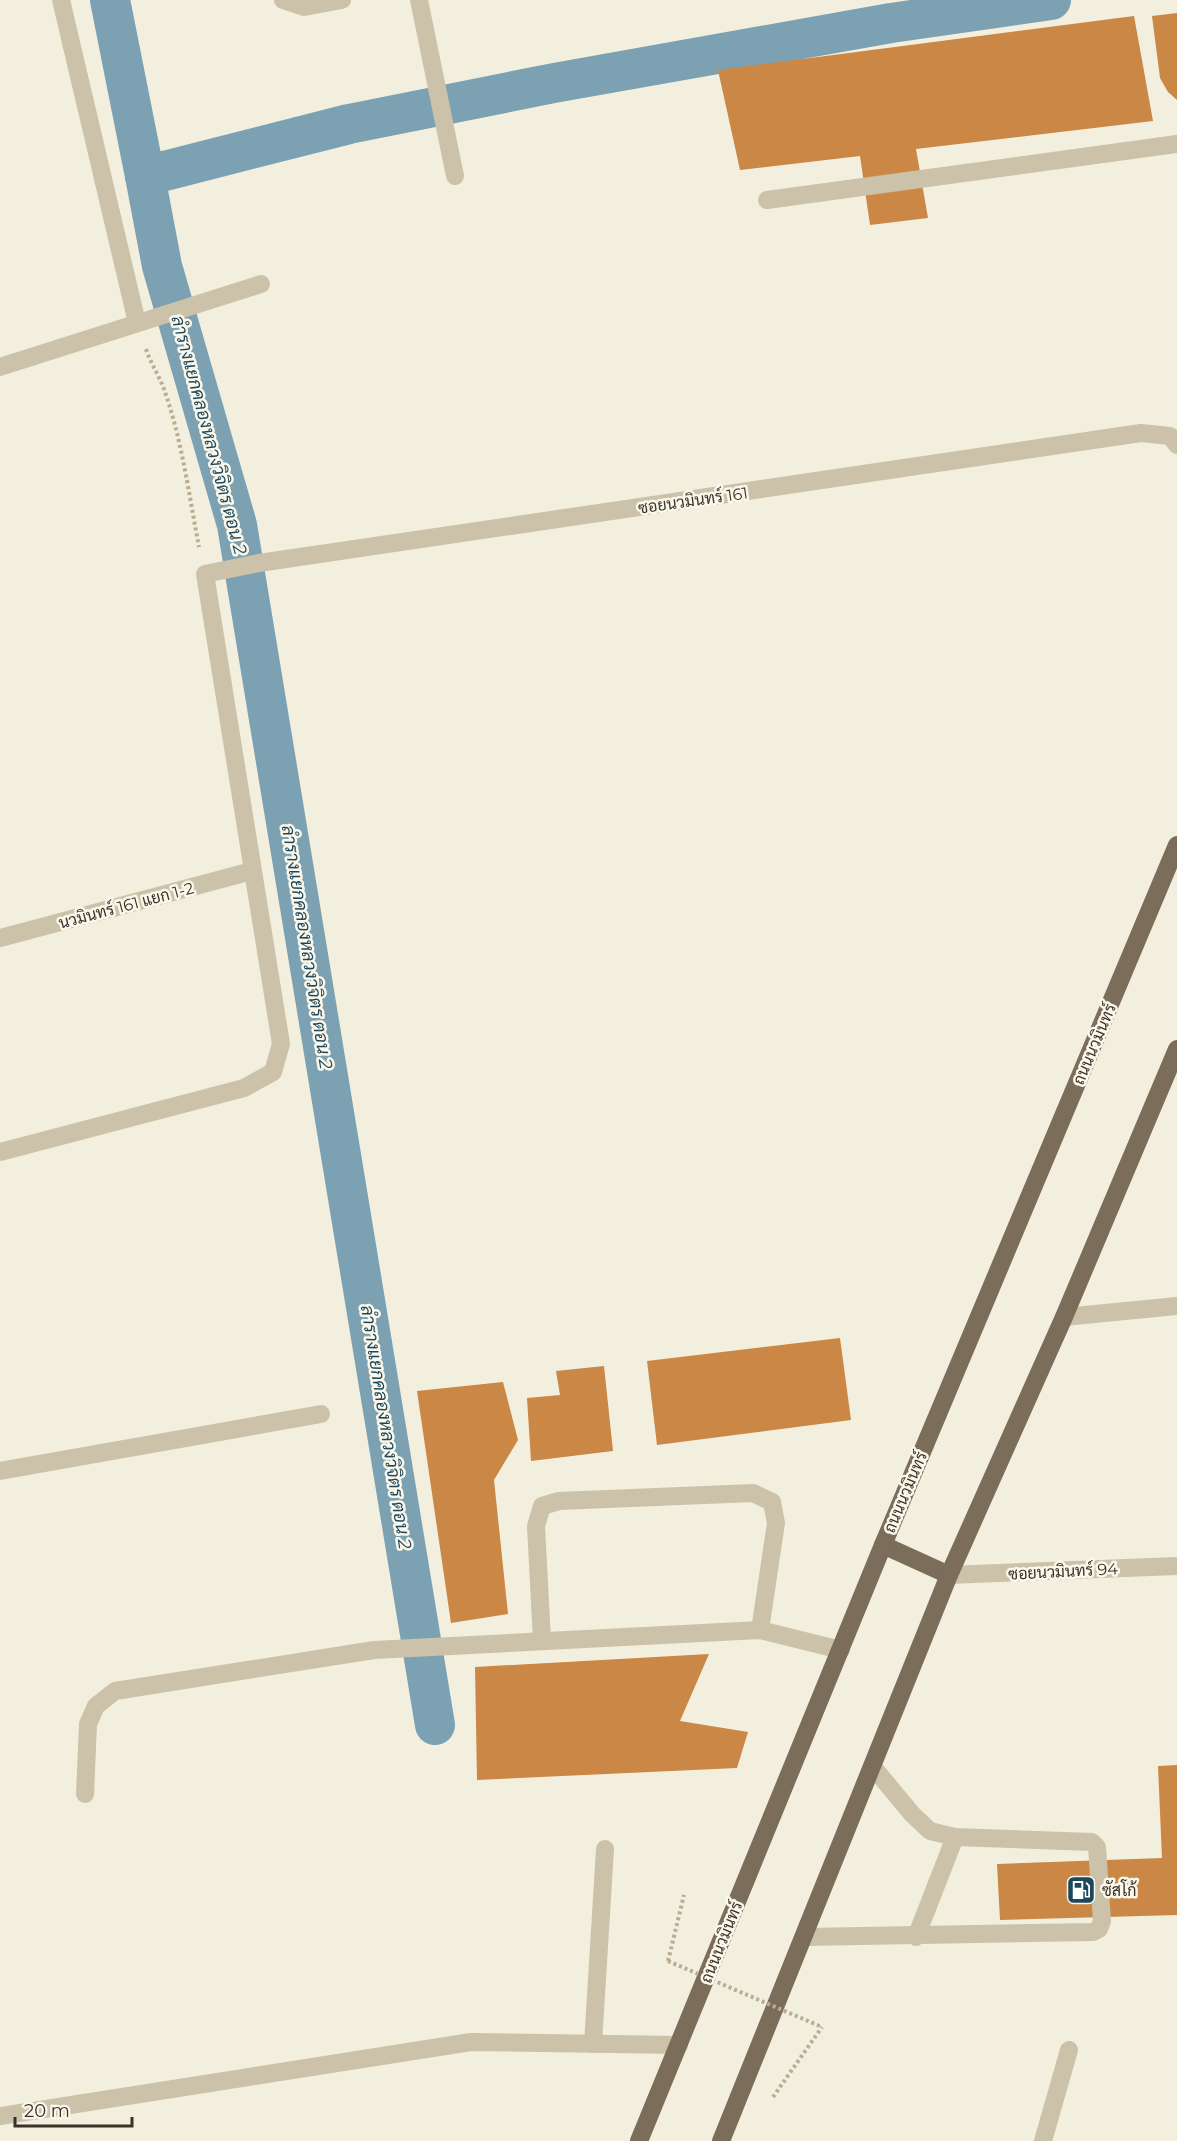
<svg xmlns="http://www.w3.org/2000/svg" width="1177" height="2141" viewBox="0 0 1177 2141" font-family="Montserrat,Sarabun,sans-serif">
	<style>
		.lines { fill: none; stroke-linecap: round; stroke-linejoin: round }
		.canal { stroke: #7ba1b2; stroke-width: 40 }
		.building { fill: #ca8745 }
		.path { stroke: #b8ac93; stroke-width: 4; stroke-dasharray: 3 3; stroke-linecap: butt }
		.minor { stroke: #ccc2a9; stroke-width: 18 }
		.major { stroke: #7b6d5a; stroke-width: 18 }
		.path-bridge { stroke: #b8ac93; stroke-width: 4; stroke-dasharray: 3 3; stroke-linecap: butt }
		.labels { text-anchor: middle; stroke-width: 5; stroke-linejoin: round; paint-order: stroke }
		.street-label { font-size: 16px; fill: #393229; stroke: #fbf7ea }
		.poi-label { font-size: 16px; fill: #393229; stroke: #fbf7ea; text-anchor: start }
		.water-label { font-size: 18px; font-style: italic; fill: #1d485c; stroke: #fbf7ea }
	</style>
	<rect width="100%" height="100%" fill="#f3efde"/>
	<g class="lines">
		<g class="canal">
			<path d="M 110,0 L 145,176 L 349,124 L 554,83 L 891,23 L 1051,0"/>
			<path d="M 145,176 L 162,266 L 237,525 L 435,1725"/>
		</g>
	</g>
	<g class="building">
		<path d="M 1177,13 L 1177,100 L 1168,92 L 1160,78 L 1152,16 Z"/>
		<path d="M 1134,16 L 1153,121 L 916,149 L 928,218 L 870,225 L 860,156 L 740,170 L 718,70 Z"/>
		<path d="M 840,1338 L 851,1420 L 657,1445 L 647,1361 Z"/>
		<path d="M 604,1366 L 613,1451 L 531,1461 L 527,1398 L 560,1395 L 556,1371 Z"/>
		<path d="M 503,1382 L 518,1440 L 494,1480 L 508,1614 L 451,1623 L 417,1391 Z"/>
		<path d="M 709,1654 L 680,1721 L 748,1732 L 737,1768 L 477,1780 L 475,1667 Z"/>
		<path d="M 1177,1765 L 1177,1915 L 1000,1920 L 997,1864 L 1162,1858 L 1158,1766 Z"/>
	</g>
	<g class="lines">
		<g class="path">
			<path d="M 146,349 C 151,364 160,377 165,392 C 182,441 189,495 199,547"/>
			<path d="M 668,1961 L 684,1895"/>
			<path d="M 773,2097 L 822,2027"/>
		</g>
		<g class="minor">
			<path d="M 61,0 L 137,323"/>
			<path d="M 283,0 L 304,7 L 342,0"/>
			<path d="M 419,0 L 455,176"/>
			<path d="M 767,200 L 1177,144"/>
			<path d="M 0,367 L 261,284"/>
			<path d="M 0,938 L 252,871"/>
			<path d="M 0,1152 L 244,1088 L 273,1072 L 281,1044 L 205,574 L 259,563 L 1141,433 L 1170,436 L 1177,445"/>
			<path d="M 1064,1317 L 1177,1306"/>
			<path d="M 0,1471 L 321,1414"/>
			<path d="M 949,1575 L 1177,1566"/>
			<path d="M 542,1641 L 536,1526 L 542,1506 L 559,1501 L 753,1493 L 772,1502 L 776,1523 L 760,1630"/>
			<path d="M 85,1794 L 88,1724 L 96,1706 L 115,1691 L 374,1650 L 760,1630 L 841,1650"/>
			<path d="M 804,1937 L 1093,1932 L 1099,1929 L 1102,1921 L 1097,1847 L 1092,1842 L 955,1837 L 930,1831 L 912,1814 L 873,1767"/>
			<path d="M 916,1937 L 955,1837"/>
			<path d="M 593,2044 L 605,1849"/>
			<path d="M 0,2116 L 471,2042 L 679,2045"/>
			<path d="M 1043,2141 L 1069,2050"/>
		</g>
		<g class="major">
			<path d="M 883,1545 L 949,1575"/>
			<path d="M 639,2141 L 883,1545 L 1177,845"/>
			<path d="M 721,2141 L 949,1575 L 1064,1317 L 1177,1049"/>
		</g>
		<path class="path-bridge" d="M 668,1961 L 822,2027"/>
	</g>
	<defs>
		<g id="fuel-square" transform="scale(1.5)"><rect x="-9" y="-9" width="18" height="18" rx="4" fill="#1d485c" stroke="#fbf7ea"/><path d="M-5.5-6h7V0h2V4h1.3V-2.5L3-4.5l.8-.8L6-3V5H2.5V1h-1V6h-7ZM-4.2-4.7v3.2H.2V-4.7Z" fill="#fff"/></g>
	</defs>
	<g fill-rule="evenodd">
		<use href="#fuel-square" x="1081" y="1890"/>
	</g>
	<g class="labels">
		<g class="street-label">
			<text transform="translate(693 500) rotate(-8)" y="6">ซอยนวมินทร์ 161</text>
			<text transform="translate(126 905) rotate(-15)" y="6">นวมินทร์ 161 แยก 1-2</text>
			<text transform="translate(1094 1044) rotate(-67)" y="6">ถนนนวมินทร์</text>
			<text transform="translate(905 1492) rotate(-67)" y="6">ถนนนวมินทร์</text>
			<text transform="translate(1063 1571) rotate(-3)" y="6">ซอยนวมินทร์ 94</text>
			<text transform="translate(721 1942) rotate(-68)" y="6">ถนนนวมินทร์</text>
		</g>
		<g class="poi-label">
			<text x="1102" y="1896">ซัสโก้</text>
		</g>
		<g class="water-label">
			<text transform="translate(209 435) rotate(75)" y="6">ลำรางแยกคลองหลวงวิจิตร ตอน 2</text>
			<text transform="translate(307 947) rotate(81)" y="6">ลำรางแยกคลองหลวงวิจิตร ตอน 2</text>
			<text transform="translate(386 1427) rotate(81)" y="6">ลำรางแยกคลองหลวงวิจิตร ตอน 2</text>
		</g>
	</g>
	<path d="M15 2117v9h117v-9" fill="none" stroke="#393229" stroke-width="3"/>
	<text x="24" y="2117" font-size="18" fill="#393229" stroke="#fbf7ea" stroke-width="4.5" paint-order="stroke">20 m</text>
</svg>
